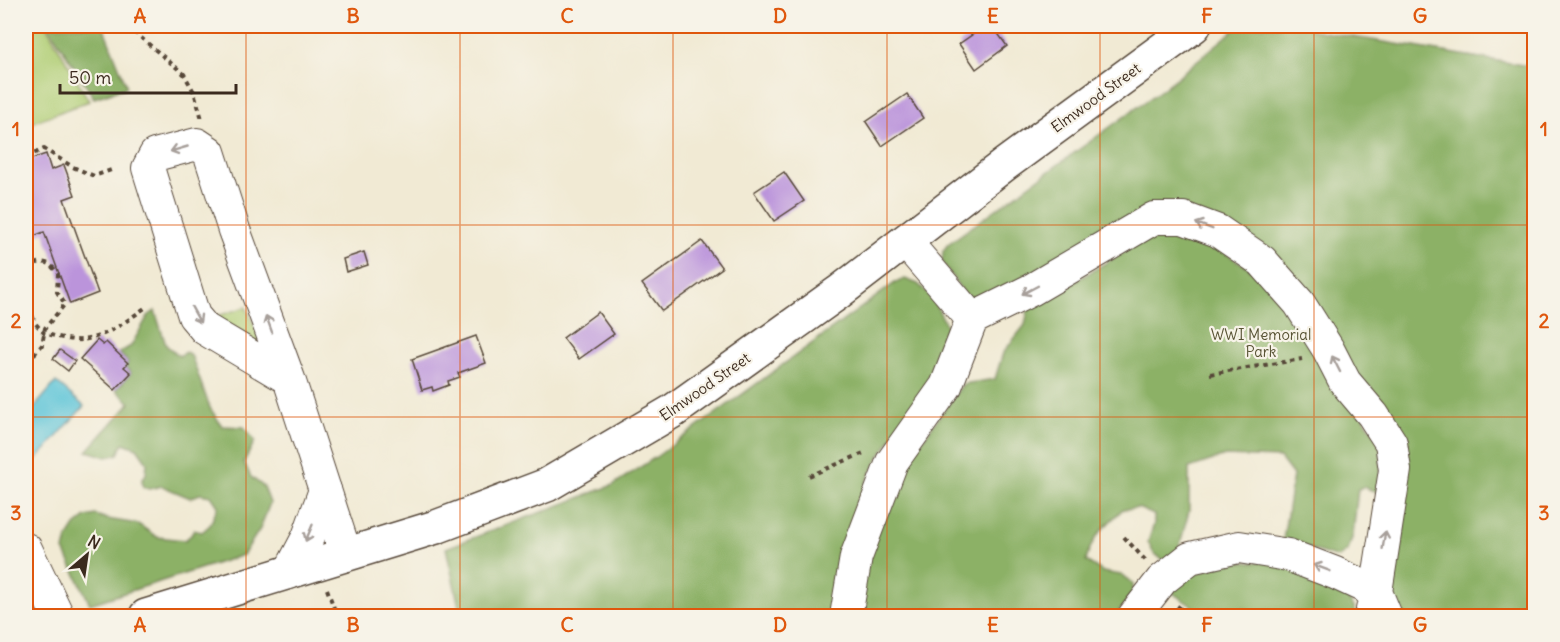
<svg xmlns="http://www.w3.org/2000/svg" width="1560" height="642" viewBox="0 0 1560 642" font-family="Delius,sans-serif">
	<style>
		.green { fill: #b0ce75; stroke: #767c4a; stroke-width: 1.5 }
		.forest { fill: #8cb166; stroke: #646e42; stroke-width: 1.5 }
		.water { fill: #5cc4d8; stroke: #4c777b; stroke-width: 1.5 }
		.building { fill: #bb94db }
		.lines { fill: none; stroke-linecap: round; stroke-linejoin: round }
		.minor-casing { stroke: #564739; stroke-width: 34 }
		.major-casing { stroke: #564739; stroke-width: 36 }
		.path { stroke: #564739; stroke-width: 4; stroke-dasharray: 4.5 4.5; stroke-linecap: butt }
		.minor { stroke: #fff; stroke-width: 32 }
		.major { stroke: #fff; stroke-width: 33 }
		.oneway { stroke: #a79f9a }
		.grid { fill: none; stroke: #df570d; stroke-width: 1.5; stroke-opacity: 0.55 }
		.labels { text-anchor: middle; stroke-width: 4.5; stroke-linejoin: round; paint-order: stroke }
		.street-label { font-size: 15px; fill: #3b2a1e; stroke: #f7f3e8 }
		.park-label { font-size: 15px; fill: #585334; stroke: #f7f3e8 }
		.neatline { fill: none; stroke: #df570d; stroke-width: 2 }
		.grid-label { font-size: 20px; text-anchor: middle; font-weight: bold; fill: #df570d }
	</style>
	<rect width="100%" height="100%" fill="#f7f3e8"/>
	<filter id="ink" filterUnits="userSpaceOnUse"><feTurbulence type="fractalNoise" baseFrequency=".0167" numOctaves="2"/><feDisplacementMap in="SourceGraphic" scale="12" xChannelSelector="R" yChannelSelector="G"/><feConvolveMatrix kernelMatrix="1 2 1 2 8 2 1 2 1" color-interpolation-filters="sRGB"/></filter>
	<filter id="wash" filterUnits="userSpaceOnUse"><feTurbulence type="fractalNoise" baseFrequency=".008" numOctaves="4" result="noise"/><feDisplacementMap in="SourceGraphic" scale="24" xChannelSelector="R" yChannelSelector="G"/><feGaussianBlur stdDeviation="1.35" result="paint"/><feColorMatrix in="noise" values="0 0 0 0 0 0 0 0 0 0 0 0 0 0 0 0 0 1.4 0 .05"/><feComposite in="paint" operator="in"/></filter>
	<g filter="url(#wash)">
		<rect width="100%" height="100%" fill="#f1ead4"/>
		<g class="green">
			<path d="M 29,26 L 46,26 L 89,101 L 26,125 L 26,28 Z"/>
			<path d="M 246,307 L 270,360 L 215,321 L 217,316 Z"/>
		</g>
		<g class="forest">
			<path d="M 48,26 L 103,26 L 127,87 L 94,98 Z"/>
			<path d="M 1239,26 L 1309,26 L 1312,30 L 1534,67 L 1534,616 L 1400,616 L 1390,597 L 1404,479 L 1350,366 L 1190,210 L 983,300 L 965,295 L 942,262 L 943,251 L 948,244 L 1164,88 Z"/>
			<path d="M 1173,230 L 1199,236 L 1255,272 L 1280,298 L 1382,444 L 1380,493 L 1363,487 L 1358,489 L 1353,535 L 1348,550 L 1338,558 L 1283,540 L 1293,475 L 1280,458 L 1225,456 L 1189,468 L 1189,511 L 1178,552 L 1166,563 L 1153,552 L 1148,542 L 1154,524 L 1154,515 L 1138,508 L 1123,509 C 1107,524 1090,539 1086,561 L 1103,572 L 1121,575 L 1133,583 L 1133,592 L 1116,616 L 866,616 L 862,584 L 887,489 L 963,384 L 995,379 L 1003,353 L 1025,325 L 1028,310 L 1145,239 Z"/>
			<path d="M 905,279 L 918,284 L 931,296 L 949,330 L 950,347 L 941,366 L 879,457 L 866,483 L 844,544 L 831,616 L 461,616 L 446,548 L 613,485 L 656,457 L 895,283 Z"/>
			<path d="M 155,311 L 166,345 L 179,356 L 186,352 L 191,355 L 210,408 L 222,426 L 244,427 L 255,441 L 244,462 L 251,477 L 264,487 L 270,503 L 260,529 L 243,555 L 90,604 L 64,550 L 68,537 L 75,526 L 86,517 L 96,515 L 107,519 L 138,524 L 157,537 L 185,540 L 191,535 L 194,530 L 202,532 L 210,525 L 218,506 L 211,496 L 200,494 L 190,498 L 162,486 L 149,489 L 143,487 L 142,480 L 146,474 L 147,462 L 137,448 L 123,443 L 118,454 L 107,457 L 87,451 L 130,403 L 116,390 L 131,373 L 125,367 L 128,362 L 119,353 L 131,346 L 148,316 Z"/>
			<path d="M 1234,562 L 1274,562 L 1340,588 L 1354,607 L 1357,616 L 1255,616 L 1249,610 L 1241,608 L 1227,616 L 1207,616 L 1168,590 C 1188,574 1209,567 1234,562 Z"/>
		</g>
		<path class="water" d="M 56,382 L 84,406 L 30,467 L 26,463 L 26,417 Z"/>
		<g id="blocks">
			<g class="building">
				<path d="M 985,26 L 998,26 L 994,28 L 1007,46 L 976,69 L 959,44 Z"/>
				<path d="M 907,94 L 923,118 L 882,146 L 866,122 Z"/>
				<path d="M 46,154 L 51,170 L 64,165 L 75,195 L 64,199 L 98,293 L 70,304 L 44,232 L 26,239 L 26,161 Z"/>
				<path d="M 784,172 L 804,201 L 774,221 L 754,192 Z"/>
				<path d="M 702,241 L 722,268 L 662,311 L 642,284 Z"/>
				<path d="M 364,252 L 368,265 L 346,272 L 343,259 Z"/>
				<path d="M 598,312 L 614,334 L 579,359 L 563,338 Z"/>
				<path d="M 476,336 L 486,363 L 458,373 L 460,377 L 448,381 L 449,385 L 433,391 L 432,387 L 422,390 L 412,359 Z"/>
				<path d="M 97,340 L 103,345 L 106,342 L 128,363 L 124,367 L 131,373 L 115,390 L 80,359 Z"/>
				<path d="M 60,350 L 75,361 L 68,371 L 53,359 Z"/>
			</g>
		</g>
	</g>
	<g filter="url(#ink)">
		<use href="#blocks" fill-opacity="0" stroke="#564739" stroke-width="1.5"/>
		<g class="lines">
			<g class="minor-casing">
				<g id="minor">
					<path d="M 905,241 L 972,319"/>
					<path d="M 289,379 L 205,329 L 194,316 L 148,168 L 155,155 L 197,144 L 209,152 L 234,230 L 289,379 L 346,555"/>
					<path d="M 26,549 L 58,616"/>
					<path d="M 289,573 L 308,537 L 325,490"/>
					<path d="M 846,616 L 856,557 L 892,462 L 946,386 L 972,319 L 1031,290 L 1154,218 L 1183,218 L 1218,231 L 1262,261 L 1299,303 L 1328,349 L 1345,382 L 1373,415 L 1391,443 L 1395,470 L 1376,592 L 1386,616"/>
					<path d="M 1134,616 L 1162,580 L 1190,558 L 1239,547 L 1288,555 L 1335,573 L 1376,592 L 1372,610"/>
				</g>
			</g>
			<g class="major-casing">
				<path id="major" d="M 146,616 L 436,527 L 547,485 L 673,411 L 839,292 L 1004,165 L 1194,26"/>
			</g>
			<g class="path">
				<path d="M 127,26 L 184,74 L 194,92 L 202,119"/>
				<path d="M 26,157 L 44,149 L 73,167 L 94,176 L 114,169"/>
				<path d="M 26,266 C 42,262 47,258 58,274 L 57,292 L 65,304 L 45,328 L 42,345 L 26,364"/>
				<path d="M 26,299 L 35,323 L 44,333 C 55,336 70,341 82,340 C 106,337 127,321 146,307"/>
				<path d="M 1210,374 L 1302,359"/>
				<path d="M 809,476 L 866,452"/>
				<path d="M 1124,537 L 1146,561"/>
				<path d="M 327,589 L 337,616"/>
				<path d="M 1177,606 L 1191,616"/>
			</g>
			<use href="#minor" class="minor"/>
			<use href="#major" class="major"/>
		</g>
		<defs><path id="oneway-shaft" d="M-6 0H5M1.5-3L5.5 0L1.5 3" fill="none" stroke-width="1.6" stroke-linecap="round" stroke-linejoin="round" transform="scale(1.5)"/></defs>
		<g class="oneway">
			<use href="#oneway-shaft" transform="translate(179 149) rotate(164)"/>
			<use href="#oneway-shaft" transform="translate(1204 226) rotate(-159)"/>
			<use href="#oneway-shaft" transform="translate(1030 290) rotate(152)"/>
			<use href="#oneway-shaft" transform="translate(196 315) rotate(61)"/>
			<use href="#oneway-shaft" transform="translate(269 324) rotate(-110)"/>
			<use href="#oneway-shaft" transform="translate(1336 364) rotate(-117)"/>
			<use href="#oneway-shaft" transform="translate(309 533) rotate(113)"/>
			<use href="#oneway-shaft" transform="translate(1384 540) rotate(-81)"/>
			<use href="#oneway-shaft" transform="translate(1322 568) rotate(-159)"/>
		</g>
	</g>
	<path class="grid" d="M 246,26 L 246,616M 460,26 L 460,616M 673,26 L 673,616M 887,26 L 887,616M 1100,26 L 1100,616M 1314,26 L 1314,616M 26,225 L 1534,225M 26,417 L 1534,417"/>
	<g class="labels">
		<g class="street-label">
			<text transform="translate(1096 98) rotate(-36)" y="5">Elmwood Street</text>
			<text transform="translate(705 387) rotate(-35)" y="5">Elmwood Street</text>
		</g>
		<g class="park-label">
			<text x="1261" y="340">WWI Memorial<tspan x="1261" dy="17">Park</tspan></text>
		</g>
	</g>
	<rect width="1560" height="642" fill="none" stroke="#f7f3e8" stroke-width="66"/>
	<g transform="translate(87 555) rotate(29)" stroke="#f7f3e8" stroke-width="4.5" paint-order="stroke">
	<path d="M0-4.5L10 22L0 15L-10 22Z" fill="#3b2a1e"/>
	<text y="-9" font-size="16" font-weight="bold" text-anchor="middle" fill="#3b2a1e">N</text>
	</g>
	<path d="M60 84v9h176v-9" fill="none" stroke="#3b2a1e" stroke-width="3"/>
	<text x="69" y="84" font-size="18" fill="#3b2a1e" stroke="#f7f3e8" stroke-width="4.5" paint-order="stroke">50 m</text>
	<rect x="33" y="33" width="1494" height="576" class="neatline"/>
	<g class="grid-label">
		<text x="140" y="23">A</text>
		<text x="353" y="23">B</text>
		<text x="567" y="23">C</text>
		<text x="780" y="23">D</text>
		<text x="993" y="23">E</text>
		<text x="1207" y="23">F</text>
		<text x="1420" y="23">G</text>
		<text x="16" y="136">1</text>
		<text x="1544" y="136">1</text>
		<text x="16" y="328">2</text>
		<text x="1544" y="328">2</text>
		<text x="16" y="520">3</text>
		<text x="1544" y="520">3</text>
		<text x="140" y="632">A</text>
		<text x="353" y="632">B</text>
		<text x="567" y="632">C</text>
		<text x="780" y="632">D</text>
		<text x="993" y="632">E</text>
		<text x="1207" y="632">F</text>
		<text x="1420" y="632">G</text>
	</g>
</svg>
